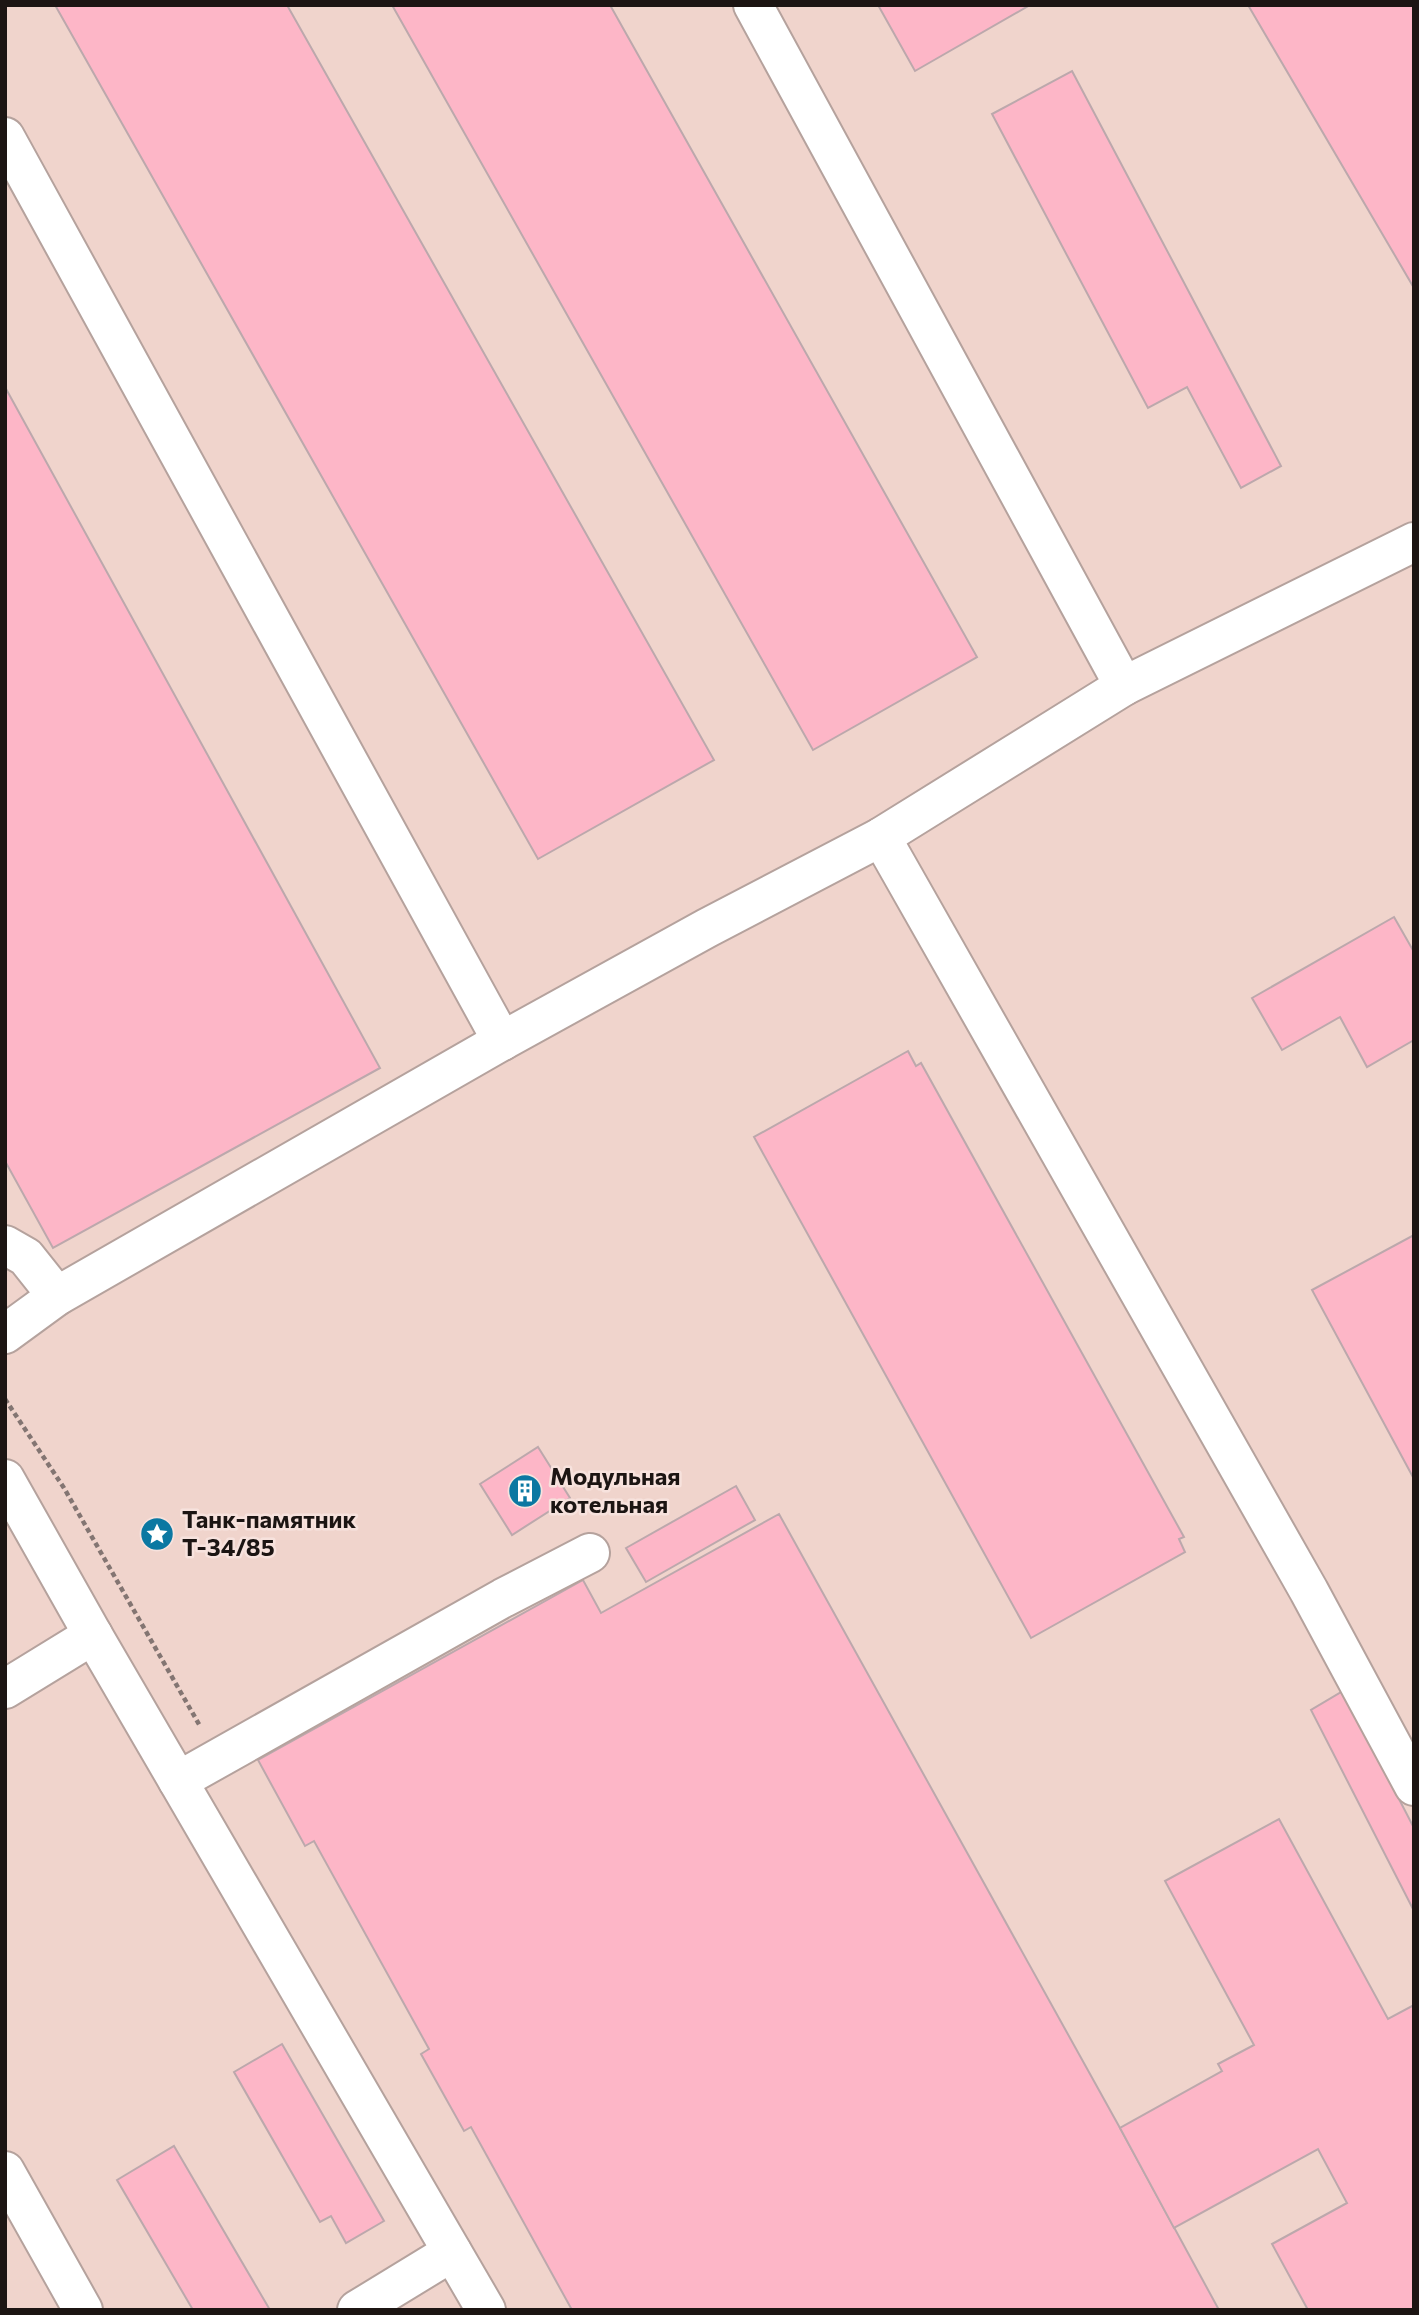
<svg xmlns="http://www.w3.org/2000/svg" width="1419" height="2315" viewBox="0 0 1419 2315" font-family="Commissioner,sans-serif">
	<style>
		.built { fill: #f0d4cc }
		.building { fill: #fdb6c7; stroke: #bca8ac; stroke-width: 2 }
		.lines { fill: none; stroke-linecap: round; stroke-linejoin: round }
		.minor-casing { stroke: #b5a29d; stroke-width: 42 }
		.path { stroke: #837572; stroke-width: 4.5; stroke-dasharray: 5 3.5; stroke-linecap: butt }
		.minor { stroke: #fff; stroke-width: 38 }
		.labels { text-anchor: middle; stroke-width: 5; stroke-linejoin: round; paint-order: stroke }
		.poi-label { font-size: 24px; font-weight: bold; fill: #1c1513; stroke: #f7e2dd; text-anchor: start }
	</style>
	<rect width="100%" height="100%" fill="#f7e2dd"/>
	<rect class="built" x="5" y="5" width="1409" height="2305"/>
	<g class="building">
		<path d="M 55,5 L 287,5 L 714,760 L 538,859 Z"/>
		<path d="M 392,5 L 610,5 L 977,657 L 813,750 Z"/>
		<path d="M 878,5 L 1030,5 L 915,71 Z"/>
		<path d="M 1248,5 L 1414,5 L 1414,288 Z"/>
		<path d="M 1072,71 L 1281,466 L 1241,488 L 1187,387 L 1148,408 L 992,114 Z"/>
		<path d="M 5,387 L 380,1068 L 53,1248 L 5,1161 Z"/>
		<path d="M 1394,917 L 1414,952 L 1414,1040 L 1367,1067 L 1340,1017 L 1282,1050 L 1252,998 Z"/>
		<path d="M 908,1051 L 916,1066 L 921,1063 L 1184,1537 L 1179,1539 L 1185,1552 L 1031,1638 L 754,1137 Z"/>
		<path d="M 1414,1235 L 1414,1479 L 1312,1290 Z"/>
		<path d="M 538,1447 L 570,1498 L 512,1535 L 480,1484 Z"/>
		<path d="M 736,1486 L 755,1520 L 646,1582 L 626,1548 Z"/>
		<path d="M 779,1514 L 1120,2128 L 1219,2310 L 572,2310 L 471,2127 L 464,2131 L 421,2054 L 429,2049 L 314,1841 L 305,1846 L 258,1760 L 583,1580 L 601,1613 Z"/>
		<path d="M 1343,1691 L 1414,1828 L 1414,1911 L 1311,1710 Z"/>
		<path d="M 1279,1819 L 1388,2019 L 1414,2005 L 1414,2310 L 1308,2310 L 1272,2244 L 1347,2203 L 1318,2149 L 1174,2228 L 1120,2128 L 1222,2071 L 1218,2064 L 1254,2045 L 1165,1881 Z"/>
		<path d="M 282,2044 L 384,2221 L 346,2243 L 331,2216 L 320,2222 L 234,2072 Z"/>
		<path d="M 174,2146 L 270,2310 L 193,2310 L 117,2180 Z"/>
	</g>
	<g class="lines">
		<g class="minor-casing">
			<g id="minor">
				<path d="M 753,5 L 1124,686"/>
				<path d="M 5,137 L 502,1041"/>
				<path d="M 881,837 L 1309,1591 L 1414,1786"/>
				<path d="M 5,1245 L 26,1257 L 57,1296"/>
				<path d="M 5,1334 L 57,1296 L 502,1041 L 707,928 L 881,837 L 1124,686 L 1414,542"/>
				<path d="M 5,1479 L 93,1635 L 486,2310"/>
				<path d="M 5,1689 L 93,1635"/>
				<path d="M 178,1781 L 503,1598 L 590,1553"/>
				<path d="M 5,2171 L 83,2310"/>
				<path d="M 357,2310 L 452,2252"/>
			</g>
		</g>
		<path class="path" d="M 5,1399 L 64,1488 L 200,1726"/>
		<use href="#minor" class="minor"/>
	</g>
	<defs>
		<g id="building-disc" transform="scale(1.75)"><circle r="9.5" fill="#0b78a2" stroke="#f7e2dd"/><path d="M-4-6H4V6H1V3H-1V6H-4ZM-2.5-4.3h1.7v1.8h-1.7ZM.8-4.3h1.7v1.8H.8ZM-2.5-1h1.7V.8h-1.7ZM.8-1h1.7V.8H.8Z" fill="#fff"/></g>
		<g id="sight-disc" transform="scale(1.75)"><circle r="9.5" fill="#0b78a2" stroke="#f7e2dd"/><path d="M0-6L1.8-2.2L6-1.7L2.9 1.2L3.7 5.4L0 3.3L-3.7 5.4L-2.9 1.2L-6-1.7L-1.8-2.2Z" fill="#fff"/></g>
	</defs>
	<g fill-rule="evenodd">
		<use href="#building-disc" x="525" y="1491"/>
		<use href="#sight-disc" x="157" y="1534"/>
	</g>
	<g class="labels">
		<g class="poi-label">
			<text x="550" y="1485">Модульная<tspan x="550" dy="28">котельная</tspan></text>
			<text x="182" y="1528">Танк-памятник<tspan x="182" dy="28">Т-34/85</tspan></text>
		</g>
	</g>
	<rect width="1419" height="2315" fill="none" stroke="#1c1513" stroke-width="14"/>
</svg>
